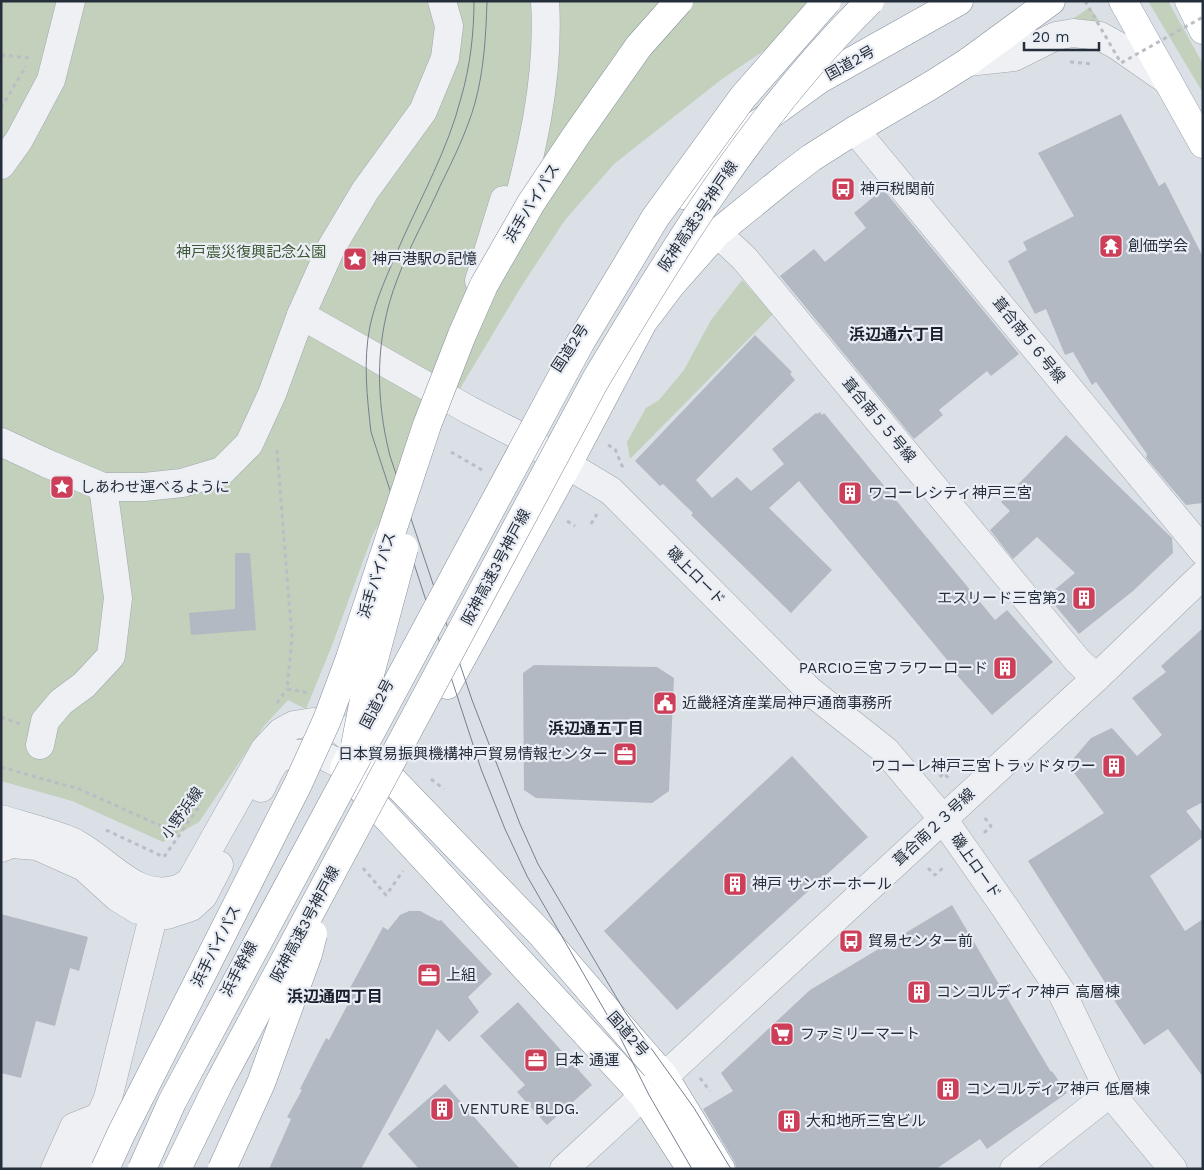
<svg xmlns="http://www.w3.org/2000/svg" width="1204" height="1170" viewBox="0 0 1204 1170" font-family="'Work Sans','Noto Sans JP',sans-serif">
	<style>
		.green { fill: #c2d0bc }
		.building { fill: #b2b9c2 }
		.lines { fill: none; stroke-linecap: round; stroke-linejoin: round }
		.minor-casing { stroke: #a1a7af; stroke-width: 29 }
		.major-casing { stroke: #9ba4b1; stroke-width: 29 }
		.highway-casing { stroke: #838e9c; stroke-width: 29 }
		.path { stroke: #babec4; stroke-width: 3; stroke-dasharray: 4 4; stroke-linecap: butt }
		.minor { stroke: #eef0f4; stroke-width: 28 }
		.major { stroke: #fff; stroke-width: 28 }
		.highway { stroke: #fff; stroke-width: 28 }
		.tram { stroke: #75808f; stroke-width: 1 }
		.highway-bridge-casing { stroke: #838e9c; stroke-width: 29; stroke-linecap: butt }
		.path-bridge { stroke: #babec4; stroke-width: 3; stroke-dasharray: 4 4; stroke-linecap: butt }
		.highway-bridge { stroke: #fff; stroke-width: 28 }
		.labels { text-anchor: middle; stroke-width: 4.5; stroke-linejoin: round; paint-order: stroke }
		.street-label { font-size: 15px; fill: #252e3b; stroke: #eaeef4 }
		.poi-label { font-size: 15px; fill: #252e3b; stroke: #eaeef4; text-anchor: start }
		.park-label { font-size: 15px; fill: #3b5733; stroke: #eaeef4 }
		.neighbourhood-label { font-size: 16px; font-weight: bold; fill: #181f2c; stroke: #eaeef4 }
	</style>
	<rect width="100%" height="100%" fill="#dbe0e6"/>
	<g class="green">
		<path d="M 1,1 L 838,1 L 722,79 L 614,164 L 565,220 L 521,287 L 373,534 L 331,648 L 306,709 L 288,700 L 264,726 L 199,822 L 163,842 L 72,801 L 1,781 Z"/>
		<path d="M 1148,1 L 1168,1 L 1203,64 L 1203,93 Z"/>
		<path d="M 1090,7 L 1104,28 L 1070,21 Z"/>
		<path d="M 742,280 L 773,314 L 630,459 L 627,442 L 646,408 L 659,400 L 684,370 L 711,320 Z"/>
	</g>
	<g class="building">
		<path d="M 1121,114 L 1159,186 L 1165,182 L 1203,257 L 1203,503 L 1186,505 L 1146,458 L 1147,454 L 1096,382 L 1092,385 L 1073,352 L 1065,355 L 1046,309 L 1035,314 L 1008,261 L 1027,250 L 1023,242 L 1074,216 L 1038,153 Z"/>
		<path d="M 883,189 L 1019,354 L 991,376 L 987,371 L 939,410 L 943,415 L 914,439 L 780,276 L 814,249 L 825,262 L 866,228 L 854,213 Z"/>
		<path d="M 755,335 L 792,372 L 790,374 L 795,380 L 696,480 L 712,498 L 737,477 L 751,491 L 784,464 L 772,449 L 816,413 L 817,414 L 820,412 L 822,415 L 824,413 L 995,620 L 1007,610 L 1053,662 L 992,715 L 956,674 L 958,673 L 799,481 L 769,508 L 832,570 L 791,613 L 691,515 L 693,513 L 663,484 L 660,486 L 635,461 Z"/>
		<path d="M 1066,435 L 1172,538 L 1173,553 L 1133,591 L 1079,634 L 1047,596 L 1075,573 L 1037,537 L 1013,559 L 990,530 L 1010,511 L 1001,502 Z"/>
		<path d="M 235,553 L 250,553 L 256,630 L 191,635 L 189,613 L 235,609 Z"/>
		<path d="M 1203,628 L 1203,802 L 1186,811 L 1203,833 L 1203,837 L 1150,876 L 1185,931 L 1203,919 L 1203,1077 L 1168,1029 L 1144,1045 L 1104,985 L 1106,984 L 1028,861 L 1104,813 L 1068,765 L 1091,738 L 1112,728 L 1137,756 L 1162,735 L 1132,698 L 1166,672 L 1161,666 Z"/>
		<path d="M 534,665 L 657,667 L 674,678 L 669,791 L 652,803 L 536,798 L 524,790 L 523,673 Z"/>
		<path d="M 792,756 L 868,837 L 677,1010 L 604,931 Z"/>
		<path d="M 952,905 L 1051,1072 L 1052,1071 L 1067,1093 L 987,1149 L 980,1139 L 936,1169 L 737,1169 L 734,1161 L 703,1109 L 733,1091 L 721,1073 L 810,990 Z"/>
		<path d="M 409,911 L 420,911 L 439,921 L 441,920 L 492,974 L 468,997 L 479,1012 L 449,1042 L 437,1029 L 361,1169 L 269,1169 L 291,1119 L 287,1117 L 302,1090 L 300,1089 L 326,1038 L 329,1040 L 348,1004 L 343,1001 L 383,927 L 388,930 L 400,915 Z"/>
		<path d="M 1,914 L 88,937 L 79,971 L 70,968 L 55,1026 L 36,1021 L 21,1078 L 1,1073 Z"/>
		<path d="M 518,1002 L 592,1085 L 547,1125 L 517,1092 L 525,1085 L 480,1036 Z"/>
		<path d="M 445,1084 L 520,1169 L 419,1169 L 388,1134 Z"/>
	</g>
	<g class="lines">
		<g class="minor-casing">
			<g id="minor">
				<path d="M 968,62 L 1014,57 L 1056,36 L 1073,33 L 1100,36 L 1118,46 L 1168,81"/>
				<path d="M 855,130 L 1203,551"/>
				<path d="M 1,165 L 19,140 L 51,80 L 71,1"/>
				<path d="M 511,229 C 531,155 550,79 545,1"/>
				<path d="M 717,233 L 744,258 L 1077,660 L 1096,678"/>
				<path d="M 479,281 L 504,200"/>
				<path d="M 301,315 L 469,410 L 518,435 L 611,491 L 810,691 L 886,751 L 943,819 L 1006,909 L 1062,993 L 1110,1093 L 1173,1169"/>
				<path d="M 1,442 L 46,463 L 103,487 L 144,487 L 182,483 L 222,471 L 249,444 L 272,394 L 301,315 L 331,248 L 365,191 L 423,111 L 445,58 L 449,26 L 442,1"/>
				<path d="M 40,745 L 45,721 L 61,702 L 84,685 L 111,656 L 118,598 L 103,487"/>
				<path d="M 261,788 C 265,780 269,770 274,763 C 285,749 321,753 334,761 C 338,762 341,766 344,768"/>
				<path d="M 1,819 C 24,826 49,832 71,841 C 105,856 135,903 177,889 C 181,888 186,884 190,882 L 265,749 L 281,732 L 294,725 L 313,722 L 336,727 L 357,743"/>
				<path d="M 1,848 L 11,844 L 37,846 L 84,867 L 117,897 L 138,910 L 167,915 L 191,907 L 203,896 L 219,865"/>
				<path d="M 55,1169 L 74,1127 L 99,1117"/>
				<path d="M 77,1169 L 108,1098 L 151,925 L 154,913 L 165,898"/>
				<path d="M 564,1169 L 1096,678 L 1203,575"/>
				<path d="M 1014,1169 L 1110,1093"/>
			</g>
		</g>
		<g class="major-casing">
			<g id="major">
				<path d="M 1123,1 L 1203,144"/>
				<path d="M 1189,1 L 1203,30"/>
			</g>
		</g>
		<g class="highway-casing">
			<g id="highway">
				<path d="M 683,195 L 696,180 L 748,131 L 820,79 L 959,1"/>
				<path d="M 447,685 L 568,464 L 643,322 L 671,285 L 717,233 L 786,177 L 811,158 L 855,130 L 930,86 L 968,62 L 1051,1"/>
				<path d="M 357,743 L 543,936 L 642,1051 L 664,1076 L 721,1169"/>
				<path d="M 351,755 L 344,768 L 378,808 L 643,1095 L 691,1169"/>
			</g>
		</g>
		<g class="path">
			<path d="M 1,55 L 30,58"/>
			<path d="M 1070,62 L 1094,64"/>
			<path d="M 1,108 L 26,66"/>
			<path d="M 608,445 L 615,449 L 623,468"/>
			<path d="M 277,450 L 292,638 L 287,689 L 310,693"/>
			<path d="M 451,452 L 482,470"/>
			<path d="M 567,521 L 575,526"/>
			<path d="M 591,524 L 597,514"/>
			<path d="M 277,703 L 287,689"/>
			<path d="M 1,717 L 20,724"/>
			<path d="M 1,767 L 79,789 L 179,834"/>
			<path d="M 940,777 L 943,773 L 950,779"/>
			<path d="M 431,779 L 444,789"/>
			<path d="M 106,830 L 164,857 L 201,804"/>
			<path d="M 984,833 L 991,826 L 984,817"/>
			<path d="M 363,868 L 386,895 L 403,871"/>
			<path d="M 928,868 L 935,875 L 945,866"/>
			<path d="M 700,1078 L 710,1091"/>
		</g>
		<use href="#minor" class="minor"/>
		<use href="#major" class="major"/>
		<use href="#highway" class="highway"/>
		<g class="tram">
			<path d="M 474,1 C 474,34 470,67 461,98 C 448,149 421,197 400,245 C 389,271 376,298 370,326 C 363,361 367,397 371,432 L 481,769 L 505,829 L 527,876 L 620,1037 L 649,1095 L 692,1169"/>
			<path d="M 487,1 C 486,35 484,70 475,103 C 467,131 454,158 441,184 C 427,216 409,247 397,280 C 375,337 375,397 390,456 L 472,700 L 520,824 L 538,864 L 625,1012 L 694,1108 L 731,1169"/>
		</g>
		<g class="highway-bridge-casing">
			<g id="highway-bridge">
				<path d="M 355,746 L 366,689 L 404,548"/>
				<path d="M 105,1169 L 121,1134 L 298,784 L 327,720 L 350,658 L 427,425 L 462,335 L 484,285 L 531,203 L 575,137 L 639,46 L 679,1"/>
				<path d="M 142,1169 L 172,1102 L 580,343 L 655,218 L 743,97 L 827,1"/>
				<path d="M 177,1169 L 219,1083 L 595,381 C 675,246 757,112 870,1"/>
				<path d="M 222,1169 L 261,1083 L 308,954 L 313,934"/>
			</g>
		</g>
		<path class="path-bridge" d="M 1085,1 L 1121,63 L 1203,17"/>
		<use href="#highway-bridge" class="highway-bridge"/>
	</g>
	<defs>
		<g id="bus-square" transform="scale(1.25)"><rect x="-9" y="-9" width="18" height="18" rx="4" fill="#cd3e59" stroke="#eaeef4"/><path d="M-5-6H5V4H4V6H2V4H-2V6H-4V4H-5ZM-3.5-4V0h7V-4ZM-3.5 1.2v1.5H-2V1.2ZM2 1.2v1.5H3.5V1.2Z" fill="#fff"/></g>
		<g id="temple-square" transform="scale(1.25)"><rect x="-9" y="-9" width="18" height="18" rx="4" fill="#cd3e59" stroke="#eaeef4"/><path d="M0-6L5-2H3V0L6.5 2.5H4V6H1.5V3h-3V6H-4V2.5H-6.5L-3 0V-2H-5Z" fill="#fff"/></g>
		<g id="sight-square" transform="scale(1.25)"><rect x="-9" y="-9" width="18" height="18" rx="4" fill="#cd3e59" stroke="#eaeef4"/><path d="M0-6L1.8-2.2L6-1.7L2.9 1.2L3.7 5.4L0 3.3L-3.7 5.4L-2.9 1.2L-6-1.7L-1.8-2.2Z" fill="#fff"/></g>
		<g id="building-square" transform="scale(1.25)"><rect x="-9" y="-9" width="18" height="18" rx="4" fill="#cd3e59" stroke="#eaeef4"/><path d="M-4-6H4V6H1V3H-1V6H-4ZM-2.5-4.3h1.7v1.8h-1.7ZM.8-4.3h1.7v1.8H.8ZM-2.5-1h1.7V.8h-1.7ZM.8-1h1.7V.8H.8Z" fill="#fff"/></g>
		<g id="civic-square" transform="scale(1.25)"><rect x="-9" y="-9" width="18" height="18" rx="4" fill="#cd3e59" stroke="#eaeef4"/><path d="M-.6-6.5H3V-4.5H.6V-3L4-1V1h2V6H-6V1h2V-1L-.6-3ZM-1.2 2.5V6h2.4V2.5Z" fill="#fff"/></g>
		<g id="office-square" transform="scale(1.25)"><rect x="-9" y="-9" width="18" height="18" rx="4" fill="#cd3e59" stroke="#eaeef4"/><path d="M-6-3h4V-5.5h4V-3h4V5H-6ZM-1-4.5V-3h2v-1.5ZM-6 0V1H6V0Z" fill="#fff"/></g>
		<g id="supermarket-square" transform="scale(1.25)"><rect x="-9" y="-9" width="18" height="18" rx="4" fill="#cd3e59" stroke="#eaeef4"/><path d="M-6-5.5h2.5l.6 2H6L4.5 2H-2.5L-4.4-4H-6ZM-1.5 3.2a1.3 1.3 0 1 0 .1 0ZM3 3.2a1.3 1.3 0 1 0 .1 0Z" fill="#fff"/></g>
	</defs>
	<g fill-rule="evenodd">
		<use href="#bus-square" x="843" y="189"/>
		<use href="#temple-square" x="1111" y="246"/>
		<use href="#sight-square" x="355" y="259"/>
		<use href="#sight-square" x="62" y="487"/>
		<use href="#building-square" x="850" y="493"/>
		<use href="#building-square" x="1084" y="598"/>
		<use href="#building-square" x="1005" y="668"/>
		<use href="#civic-square" x="665" y="703"/>
		<use href="#office-square" x="625" y="754"/>
		<use href="#building-square" x="1114" y="766"/>
		<use href="#building-square" x="735" y="884"/>
		<use href="#bus-square" x="851" y="941"/>
		<use href="#office-square" x="429" y="975"/>
		<use href="#building-square" x="919" y="992"/>
		<use href="#supermarket-square" x="782" y="1034"/>
		<use href="#office-square" x="536" y="1060"/>
		<use href="#building-square" x="948" y="1089"/>
		<use href="#building-square" x="442" y="1109"/>
		<use href="#building-square" x="789" y="1121"/>
	</g>
	<g class="labels">
		<g class="street-label">
			<text transform="translate(850 63) rotate(-29)" y="5">国道2号</text>
			<text transform="translate(532 203) rotate(-58)" y="5">浜手バイパス</text>
			<text transform="translate(698 216) rotate(-56)" y="5">阪神高速3号神戸線</text>
			<text transform="translate(1029 340) rotate(51)" y="5">葺合南５６号線</text>
			<text transform="translate(570 348) rotate(-57)" y="5">国道2号</text>
			<text transform="translate(879 420) rotate(50)" y="5">葺合南５５号線</text>
			<text transform="translate(496 567) rotate(-62)" y="5">阪神高速3号神戸線</text>
			<text transform="translate(377 575) rotate(-72)" y="5">浜手バイパス</text>
			<text transform="translate(696 576) rotate(45)" y="5">磯上ロード</text>
			<text transform="translate(377 704) rotate(-62)" y="5">国道2号</text>
			<text transform="translate(182 813) rotate(-54)" y="5">小野浜線</text>
			<text transform="translate(934 827) rotate(-43)" y="5">葺合南２３号線</text>
			<text transform="translate(976 866) rotate(55)" y="5">磯上ロード</text>
			<text transform="translate(305 924) rotate(-62)" y="5">阪神高速3号神戸線</text>
			<text transform="translate(216 946) rotate(-63)" y="5">浜手バイパス</text>
			<text transform="translate(239 969) rotate(-62)" y="5">浜手幹線</text>
			<text transform="translate(628 1034) rotate(49)" y="5">国道2号</text>
		</g>
		<g class="poi-label">
			<text x="860" y="194">神戸税関前</text>
			<text x="1128" y="251">創価学会</text>
			<text x="372" y="264">神戸港駅の記憶</text>
			<text x="80" y="492">しあわせ運べるように</text>
			<text x="868" y="498">ワコーレシティ神戸三宮</text>
			<text x="1066" y="603" text-anchor="end">エスリード三宮第2</text>
			<text x="988" y="673" text-anchor="end">PARCIO三宮フラワーロード</text>
			<text x="682" y="708">近畿経済産業局神戸通商事務所</text>
			<text x="608" y="759" text-anchor="end">日本貿易振興機構神戸貿易情報センター</text>
			<text x="1096" y="771" text-anchor="end">ワコーレ神戸三宮トラッドタワー</text>
			<text x="752" y="889">神戸 サンボーホール</text>
			<text x="868" y="946">貿易センター前</text>
			<text x="446" y="980">上組</text>
			<text x="936" y="997">コンコルディア神戸 高層棟</text>
			<text x="800" y="1039">ファミリーマート</text>
			<text x="554" y="1065">日本 通運</text>
			<text x="966" y="1094">コンコルディア神戸 低層棟</text>
			<text x="460" y="1114">VENTURE BLDG.</text>
			<text x="806" y="1126">大和地所三宮ビル</text>
		</g>
		<g class="park-label">
			<text x="251" y="257">神戸震災復興記念公園</text>
		</g>
		<g class="neighbourhood-label">
			<text x="897" y="340">浜辺通六丁目</text>
			<text x="596" y="734">浜辺通五丁目</text>
			<text x="335" y="1002">浜辺通四丁目</text>
		</g>
	</g>
	<rect width="1204" height="1170" fill="none" stroke="#252e3b" stroke-width="5"/>
	<path d="M1024 42v8h75v-8" fill="none" stroke="#252e3b" stroke-width="2.5"/>
	<text x="1032" y="42" font-size="15" fill="#252e3b" stroke="#eaeef4" stroke-width="4" paint-order="stroke">20 m</text>
</svg>
